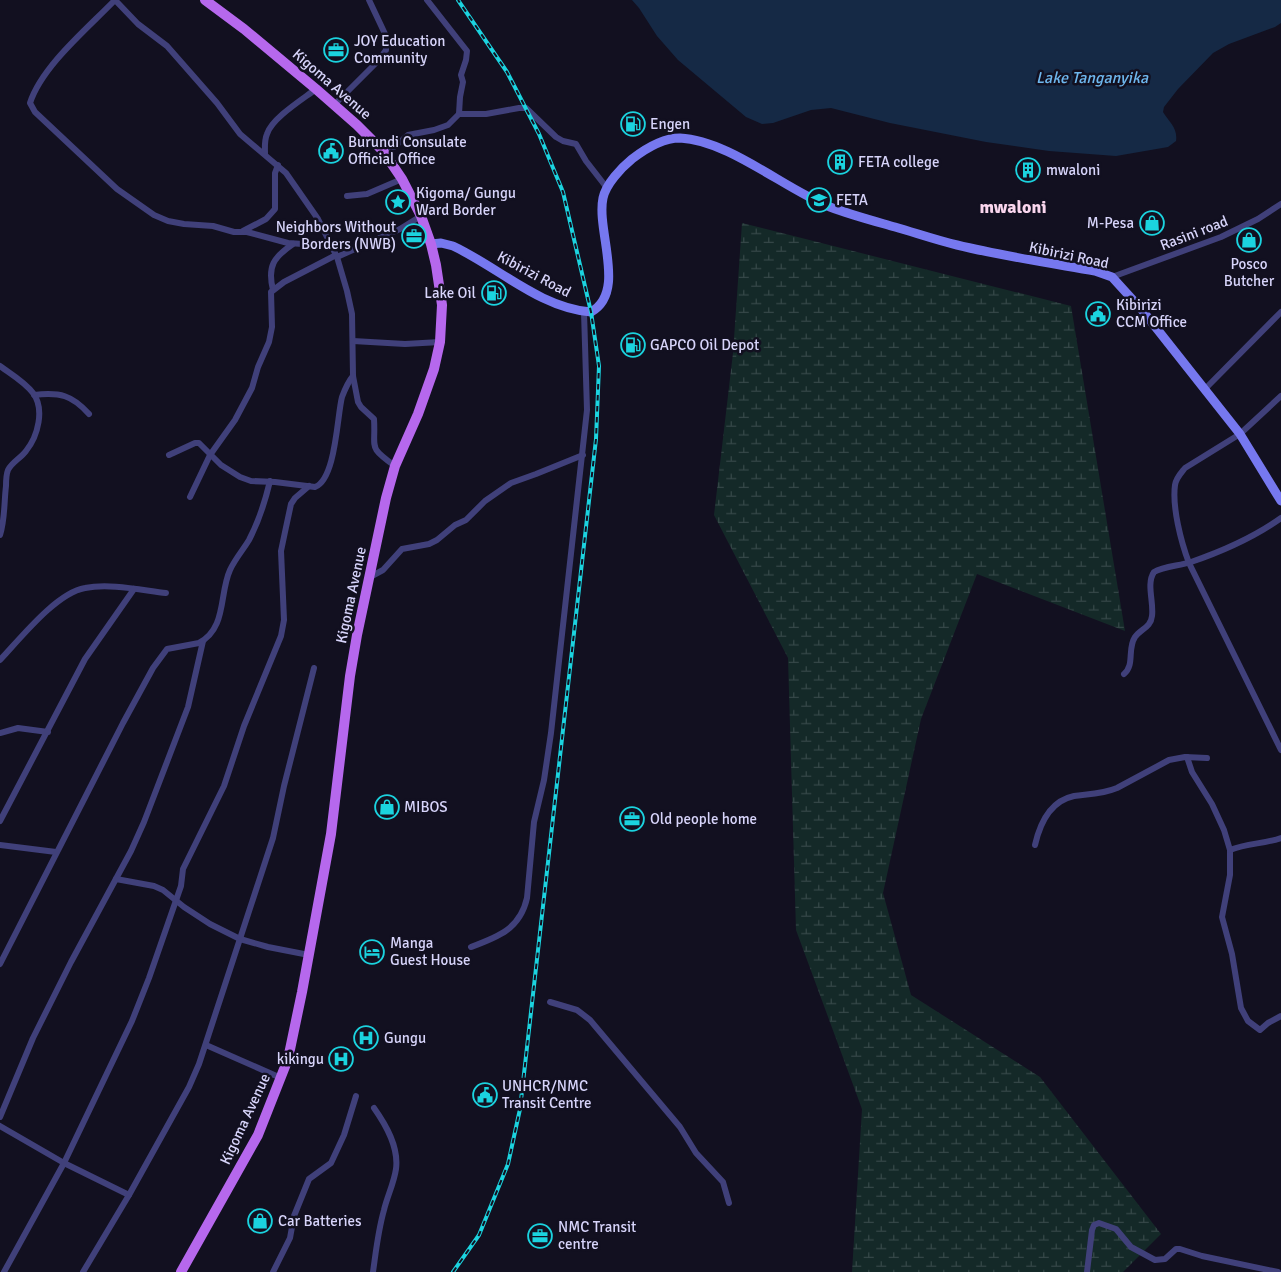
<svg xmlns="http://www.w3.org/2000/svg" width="1281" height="1272" viewBox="0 0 1281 1272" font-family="Signika,sans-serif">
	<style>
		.wetland { fill: url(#wetland-marsh) }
		.water { fill: #152945 }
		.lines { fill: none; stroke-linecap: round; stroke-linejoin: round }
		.street { stroke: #40407a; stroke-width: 6 }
		.secondary { stroke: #7678ef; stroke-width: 9 }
		.primary { stroke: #b668ed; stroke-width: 10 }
		.rail-casing { stroke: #1bd3df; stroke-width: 4 }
		.rail { stroke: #121020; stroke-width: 2; stroke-dasharray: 5.5; stroke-linecap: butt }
		.labels { text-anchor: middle; stroke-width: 5; stroke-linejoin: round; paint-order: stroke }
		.poi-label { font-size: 15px; fill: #d7d4fa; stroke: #121020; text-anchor: start }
		.street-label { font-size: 15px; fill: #d7d4fa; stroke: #121020 }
		.water-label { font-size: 16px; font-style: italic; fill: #6eb7ee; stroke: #121020 }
		.quarter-label { font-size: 18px; font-weight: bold; fill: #fad6ee; stroke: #121020 }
	</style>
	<defs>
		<pattern id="wetland-marsh" width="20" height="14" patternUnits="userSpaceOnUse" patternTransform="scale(1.25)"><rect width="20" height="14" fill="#142928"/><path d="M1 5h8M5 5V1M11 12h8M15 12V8" fill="none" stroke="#354748"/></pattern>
	</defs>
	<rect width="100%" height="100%" fill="#121020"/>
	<path class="wetland" d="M 742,223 L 1071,306 L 1125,631 L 977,574 L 921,719 L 883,893 L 911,995 L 1040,1077 L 1161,1234 L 1123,1272 L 852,1272 L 862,1109 L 796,930 L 788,658 L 714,515 L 733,353 Z"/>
	<path class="water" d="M 632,0 L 1281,0 L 1281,23 L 1275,27 L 1229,44 L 1213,53 L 1178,89 L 1164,107 L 1163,112 C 1169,122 1178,128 1176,141 L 1168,147 L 1116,156 L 1049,151 L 986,142 L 890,123 L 831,108 L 811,110 L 773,123 L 762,124 L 746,117 L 678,60 L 657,36 L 639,8 Z"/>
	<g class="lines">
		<g class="street">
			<path d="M 115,0 L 138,24 L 167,46 L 217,103 L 240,134 L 286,173 L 318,219 L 337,257 L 347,291 L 352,314 L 353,376 L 358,402 L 361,407 L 374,419 C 376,449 367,446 395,466"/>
			<path d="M 115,0 C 88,28 42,66 30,103 L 35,112 L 117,189 L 154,215 L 168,221 L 184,224 L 213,226 L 234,232 L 247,232 L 288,243 L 332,246"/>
			<path d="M 427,0 L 467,51 L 466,60 L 461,75 L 463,82 L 460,97 L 459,114"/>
			<path d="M 334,105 L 379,60 L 386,50 L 386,36 L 369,0"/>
			<path d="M 383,151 L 394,147 L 408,135 L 434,130 L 448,125 L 459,114 L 486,114 L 519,108 L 526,108 L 556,137 L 563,141 L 576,144 L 586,161 L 607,188"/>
			<path d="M 265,154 C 265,147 264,141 267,134 C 272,118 303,99 316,89"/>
			<path d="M 347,196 L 367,194 L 402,179"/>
			<path d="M 243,231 L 266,219 L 275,209 L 275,173 L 278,165"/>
			<path d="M 337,257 L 400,229 L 421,216"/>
			<path d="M 1112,277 L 1221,237 L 1258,219 L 1281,204"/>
			<path d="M 273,290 C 267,266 274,257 293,244"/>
			<path d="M 353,341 L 405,344 L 440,342"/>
			<path d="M 0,366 C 11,374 25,382 33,393 C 45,409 38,436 26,451 C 21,458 12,462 8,470 C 6,475 6,481 6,486 C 4,502 5,520 0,535"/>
			<path d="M 1205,389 L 1281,312"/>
			<path d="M 34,395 C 60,392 72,395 89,414"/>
			<path d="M 1281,396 L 1240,434 L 1185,468 C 1181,473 1176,478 1175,485 C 1172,507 1181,542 1189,563 L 1281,750"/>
			<path d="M 169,455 L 195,443 L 199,443 L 221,465 L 240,477 L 251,481 L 275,482 L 315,487 C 336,479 337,416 342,397 C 345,389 348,382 353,376"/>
			<path d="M 190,497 L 210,455 L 235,420 L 252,388 L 258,367 L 269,342 L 272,327 L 271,292 L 284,282 L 336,255"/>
			<path d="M 370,577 L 383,570 L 402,549 L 429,544 L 437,540 L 455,525 L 466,520 L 485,501 L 511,483 L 536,474 L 583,455"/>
			<path d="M 0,660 C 20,639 56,593 85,588 C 109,583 141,590 166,593"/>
			<path d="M 1124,674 C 1135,665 1127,649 1135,637 C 1141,629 1151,627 1152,616 C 1154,602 1146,584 1154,572 C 1164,566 1179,566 1191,562 C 1223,551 1253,538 1281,518"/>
			<path d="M 0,733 L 18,728 L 48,732"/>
			<path d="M 1187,757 L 1192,772 L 1212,804 L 1224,830 L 1230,850 L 1230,875 L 1222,917 L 1232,954 L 1241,1008 L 1248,1021 L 1260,1030 L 1268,1023 L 1281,1016"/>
			<path d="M 0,821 L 85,659 L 134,589"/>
			<path d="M 0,845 L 56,852"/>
			<path d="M 1035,845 C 1040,823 1050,801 1074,796 C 1089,794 1103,794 1117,788 L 1169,760 L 1185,757 L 1207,758"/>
			<path d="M 1230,850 C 1247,843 1264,844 1281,838"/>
			<path d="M 116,879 L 154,886 L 163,890 L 184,907 L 210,924 L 240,939 L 268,947 L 309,955"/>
			<path d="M 471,947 C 498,937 520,929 527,898 L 534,822 L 544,780 L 551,733 L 587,410 L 584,312"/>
			<path d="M 0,964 L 123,723 L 153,668 L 167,649 L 199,643 C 227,628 219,594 230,570 C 235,559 243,550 249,540 C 259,521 265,502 270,481"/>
			<path d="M 550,1002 L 577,1010 L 590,1020 L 680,1127 L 696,1153 L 723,1182 L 729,1203"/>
			<path d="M 206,1045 L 281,1078"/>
			<path d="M 0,1117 L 33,1038 L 71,962 L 131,851 L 144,822 L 188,707 L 203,641"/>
			<path d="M 0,1126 L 64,1163 L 129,1195"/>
			<path d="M 4,1272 L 64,1163 L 132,1021 L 149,978 L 181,886 L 183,869 L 224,786 L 244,726 L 281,636 L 284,620 L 281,551 L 285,532 L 291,504 L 295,498 L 309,486"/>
			<path d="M 83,1272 L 129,1195 L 189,1087 L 199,1064 L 273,838 L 284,786 L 314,668"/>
			<path d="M 273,1272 L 290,1238 L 294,1216 L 309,1179 L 331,1163 L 344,1135 L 356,1096"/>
			<path d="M 373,1272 C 376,1251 378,1231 384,1210 C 387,1197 394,1183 396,1169 C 399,1147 386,1125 374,1108"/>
			<path d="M 1087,1272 L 1092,1230 L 1094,1225 L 1099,1223 L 1116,1229 L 1131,1247 L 1155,1260 L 1165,1259 L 1176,1249 L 1180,1249 L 1202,1256 L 1278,1272"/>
		</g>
		<path class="secondary" d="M 431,244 L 441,243 L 453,246 C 498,267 540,308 591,312 C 627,292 596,231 603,198 C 606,184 621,168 632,159 C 645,149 663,138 680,138 C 728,140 785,189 830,207 C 851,215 874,221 895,227 C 916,233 936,240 957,245 C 1002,256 1049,263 1095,271 L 1112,277 L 1142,310 L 1240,434 L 1281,501"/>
		<path class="primary" d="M 181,1272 L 258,1135 L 288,1059 L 302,992 L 331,834 L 350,676 L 357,635 L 386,498 L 395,466 L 418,414 L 434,369 L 440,342 L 442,305 L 436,265 L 431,244 L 421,216 L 402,179 L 383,151 L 357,125 L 316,89 L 244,29 L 205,0"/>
		<g class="rail-casing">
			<path id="rail" d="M 453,1272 L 479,1235 L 508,1164 L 520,1109 L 596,439 L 599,366 L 591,312 L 563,192 L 539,134 L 507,72 L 458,0"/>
		</g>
		<use href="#rail" class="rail"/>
	</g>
	<defs>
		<g id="office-ring" transform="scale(1.25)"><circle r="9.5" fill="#121020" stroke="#1bd3df" stroke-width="1.5"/><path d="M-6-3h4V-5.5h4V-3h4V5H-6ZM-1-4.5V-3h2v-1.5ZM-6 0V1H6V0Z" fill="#1bd3df"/></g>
		<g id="fuel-ring" transform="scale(1.25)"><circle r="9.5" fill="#121020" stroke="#1bd3df" stroke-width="1.5"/><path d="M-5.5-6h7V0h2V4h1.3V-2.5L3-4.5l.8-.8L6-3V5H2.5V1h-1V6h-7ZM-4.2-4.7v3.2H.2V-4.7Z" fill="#1bd3df"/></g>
		<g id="civic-ring" transform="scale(1.25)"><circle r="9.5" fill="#121020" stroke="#1bd3df" stroke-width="1.5"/><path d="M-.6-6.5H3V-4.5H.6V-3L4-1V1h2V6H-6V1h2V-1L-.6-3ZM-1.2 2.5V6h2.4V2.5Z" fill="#1bd3df"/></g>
		<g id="building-ring" transform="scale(1.25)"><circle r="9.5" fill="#121020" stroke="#1bd3df" stroke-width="1.5"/><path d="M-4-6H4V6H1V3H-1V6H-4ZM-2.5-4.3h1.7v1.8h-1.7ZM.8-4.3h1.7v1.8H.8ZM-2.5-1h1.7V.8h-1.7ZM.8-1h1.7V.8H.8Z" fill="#1bd3df"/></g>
		<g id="school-ring" transform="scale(1.25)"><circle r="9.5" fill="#121020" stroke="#1bd3df" stroke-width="1.5"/><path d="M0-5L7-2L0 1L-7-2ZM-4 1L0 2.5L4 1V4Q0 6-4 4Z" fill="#1bd3df"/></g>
		<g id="sight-ring" transform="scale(1.25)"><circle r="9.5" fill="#121020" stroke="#1bd3df" stroke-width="1.5"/><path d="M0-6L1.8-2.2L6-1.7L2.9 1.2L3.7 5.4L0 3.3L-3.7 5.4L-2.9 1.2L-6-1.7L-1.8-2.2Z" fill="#1bd3df"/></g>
		<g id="shop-ring" transform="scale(1.25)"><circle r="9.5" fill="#121020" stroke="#1bd3df" stroke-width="1.5"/><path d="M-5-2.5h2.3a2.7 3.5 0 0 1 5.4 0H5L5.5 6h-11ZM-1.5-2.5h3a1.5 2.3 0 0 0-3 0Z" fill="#1bd3df"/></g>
		<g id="hotel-ring" transform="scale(1.25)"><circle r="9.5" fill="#121020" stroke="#1bd3df" stroke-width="1.5"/><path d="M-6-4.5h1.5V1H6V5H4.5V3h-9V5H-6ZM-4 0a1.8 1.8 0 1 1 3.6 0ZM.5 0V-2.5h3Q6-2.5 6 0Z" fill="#1bd3df"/></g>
		<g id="hospital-ring" transform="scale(1.25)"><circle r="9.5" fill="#121020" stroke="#1bd3df" stroke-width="1.5"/><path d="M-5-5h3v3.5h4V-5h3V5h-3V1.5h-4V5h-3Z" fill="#1bd3df"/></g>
	</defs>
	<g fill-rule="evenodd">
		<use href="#office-ring" x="336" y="50"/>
		<use href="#fuel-ring" x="633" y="124"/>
		<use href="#civic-ring" x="331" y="151"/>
		<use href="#building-ring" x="840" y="162"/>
		<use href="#building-ring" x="1028" y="170"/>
		<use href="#school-ring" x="819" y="200"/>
		<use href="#sight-ring" x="398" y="202"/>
		<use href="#shop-ring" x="1152" y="223"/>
		<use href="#office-ring" x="414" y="236"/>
		<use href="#shop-ring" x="1249" y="240"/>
		<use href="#fuel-ring" x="494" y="293"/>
		<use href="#civic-ring" x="1098" y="314"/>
		<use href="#fuel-ring" x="633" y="345"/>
		<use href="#shop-ring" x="387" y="807"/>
		<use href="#office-ring" x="632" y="819"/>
		<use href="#hotel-ring" x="372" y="952"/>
		<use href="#hospital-ring" x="366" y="1038"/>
		<use href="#hospital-ring" x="341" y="1059"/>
		<use href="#civic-ring" x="485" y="1095"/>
		<use href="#shop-ring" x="260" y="1221"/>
		<use href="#office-ring" x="540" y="1236"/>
	</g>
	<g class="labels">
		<g class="poi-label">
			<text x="354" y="46">JOY Education<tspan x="354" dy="17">Community</tspan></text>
			<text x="650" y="129">Engen</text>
			<text x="348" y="147">Burundi Consulate<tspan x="348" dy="17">Official Office</tspan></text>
			<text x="858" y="167">FETA college</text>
			<text x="1046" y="175">mwaloni</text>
			<text x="416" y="198">Kigoma/ Gungu<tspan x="416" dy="17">Ward Border</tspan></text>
			<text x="836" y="205">FETA</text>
			<text x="1134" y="228" text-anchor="end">M-Pesa</text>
			<text x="396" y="232" text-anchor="end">Neighbors Without<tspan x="396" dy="17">Borders (NWB)</tspan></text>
			<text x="1249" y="269" text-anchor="middle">Posco<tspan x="1249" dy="17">Butcher</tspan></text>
			<text x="476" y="298" text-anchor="end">Lake Oil</text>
			<text x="1116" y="310">Kibirizi<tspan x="1116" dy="17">CCM Office</tspan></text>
			<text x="650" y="350">GAPCO Oil Depot</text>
			<text x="404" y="812">MIBOS</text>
			<text x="650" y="824">Old people home</text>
			<text x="390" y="948">Manga<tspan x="390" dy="17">Guest House</tspan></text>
			<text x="384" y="1043">Gungu</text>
			<text x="324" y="1064" text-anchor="end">kikingu</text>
			<text x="502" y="1091">UNHCR/NMC<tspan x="502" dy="17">Transit Centre</tspan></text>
			<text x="278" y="1226">Car Batteries</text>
			<text x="558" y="1232">NMC Transit<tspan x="558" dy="17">centre</tspan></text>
		</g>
		<g class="street-label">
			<text transform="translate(332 84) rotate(41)" y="5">Kigoma Avenue</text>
			<text transform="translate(1194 233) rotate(-21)" y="5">Rasini road</text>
			<text transform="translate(1069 255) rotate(12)" y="5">Kibirizi Road</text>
			<text transform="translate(534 274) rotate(28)" y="5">Kibirizi Road</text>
			<text transform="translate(351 595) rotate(-78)" y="5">Kigoma Avenue</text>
			<text transform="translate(245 1119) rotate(-65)" y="5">Kigoma Avenue</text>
		</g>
		<g class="water-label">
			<text x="1092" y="83">Lake Tanganyika</text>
		</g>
		<g class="quarter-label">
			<text x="1013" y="213">mwaloni</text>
		</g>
	</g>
</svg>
